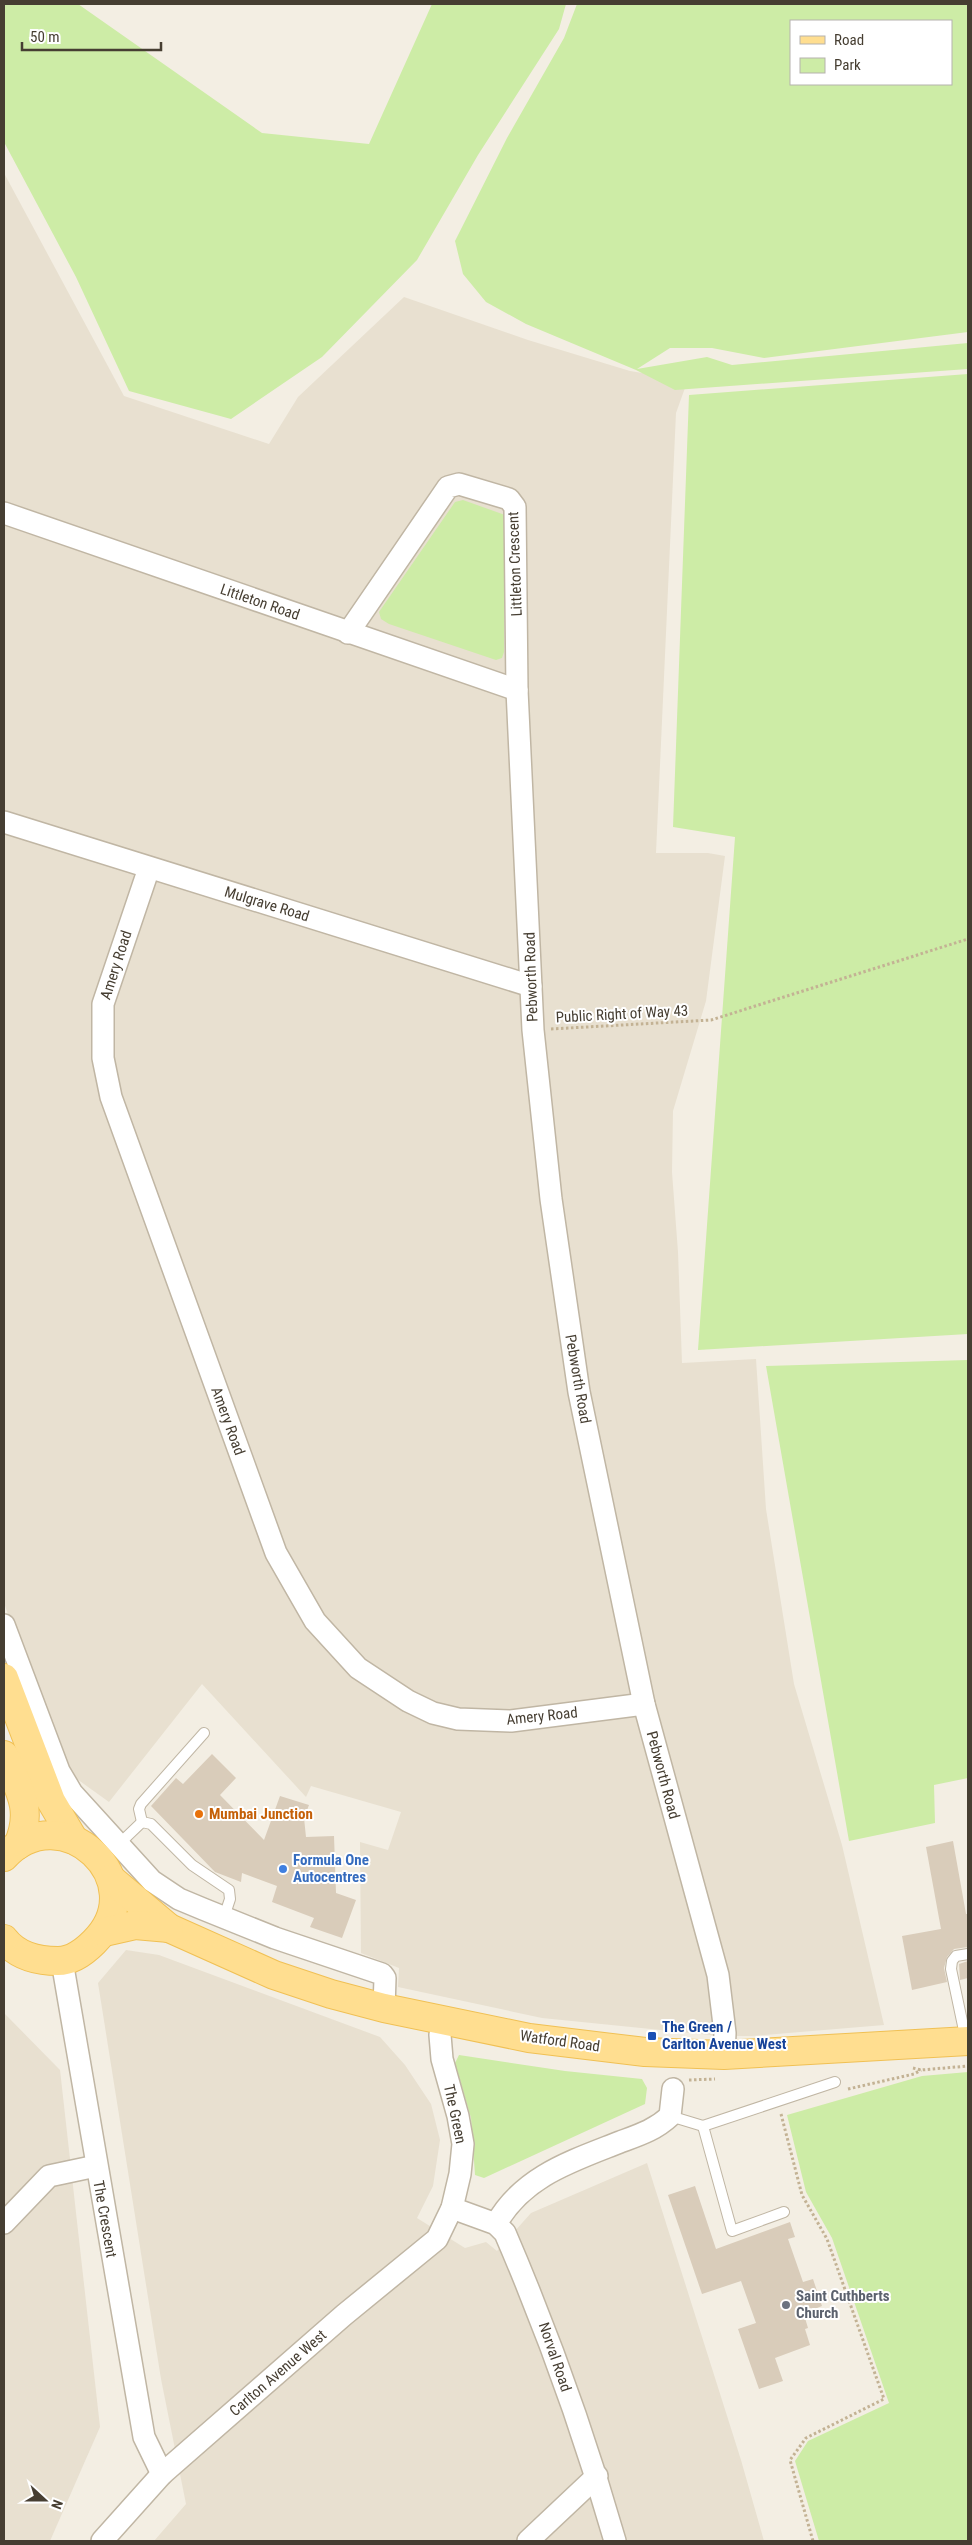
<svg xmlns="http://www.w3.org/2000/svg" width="972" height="2545" viewBox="0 0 972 2545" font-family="'Roboto Condensed',sans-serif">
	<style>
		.residential { fill: #e8e0d0 }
		.green { fill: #cdeca6; fill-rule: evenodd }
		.building { fill: #d9ccba }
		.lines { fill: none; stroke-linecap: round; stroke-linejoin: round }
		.service-casing { stroke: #c0b6a4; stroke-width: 12 }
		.minor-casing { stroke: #c0b6a4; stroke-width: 24 }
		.primary-casing { stroke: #f0c054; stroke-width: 30 }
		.path { stroke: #c3b294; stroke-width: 3; stroke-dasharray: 2.5 2.5; stroke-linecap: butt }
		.service { stroke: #fff; stroke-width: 10 }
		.minor { stroke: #fff; stroke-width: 21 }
		.primary { stroke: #ffde90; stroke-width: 28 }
		.food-dot { fill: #e8710a; stroke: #fff; stroke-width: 2 }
		.shop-dot { fill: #3f7fe0; stroke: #fff; stroke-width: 2 }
		.transit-dot { fill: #1a4fb4; stroke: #fff; stroke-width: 2 }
		.worship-dot { fill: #6b7280; stroke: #fff; stroke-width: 2 }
		.labels { text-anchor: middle; stroke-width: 4; stroke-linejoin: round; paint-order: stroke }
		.street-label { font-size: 15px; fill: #463e32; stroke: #fff }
		.food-label { font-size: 15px; font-weight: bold; fill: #c56008; stroke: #fff; text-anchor: start }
		.shop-label { font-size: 15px; font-weight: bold; fill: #366cbe; stroke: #fff; text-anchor: start }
		.transit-label { font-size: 15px; font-weight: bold; fill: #164399; stroke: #fff; text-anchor: start }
		.worship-label { font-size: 15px; font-weight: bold; fill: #5b616d; stroke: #fff; text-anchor: start }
	</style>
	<rect width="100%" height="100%" fill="#f3eee3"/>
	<g class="residential">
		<path d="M 4,173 L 124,396 L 269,444 L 298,397 L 404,297 L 528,340 L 630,371 L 661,376 L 690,374 L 676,413 L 656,853 L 708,853 L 725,856 L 706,1001 L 673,1111 L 672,1172 L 678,1252 L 682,1363 L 756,1359 L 766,1509 L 794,1684 L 842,1845 L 884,2025 L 752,2036 L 720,2036 L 542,2018 L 398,1987 L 399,1968 L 361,1953 L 360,1842 L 388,1850 L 401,1812 L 311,1786 L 306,1797 L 202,1684 L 109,1802 L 70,1774 L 41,1706 L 4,1603 Z"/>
		<path d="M 126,1950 L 159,1955 L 380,2037 L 405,2065 L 431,2104 L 440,2140 L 433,2186 L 417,2218 L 465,2248 L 486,2242 L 497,2251 L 531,2213 L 647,2163 L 741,2460 L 764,2541 L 154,2541 L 186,2504 L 161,2379 L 98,1983 Z"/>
		<path d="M 4,2013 L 60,2070 L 100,2427 L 50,2541 L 4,2541 Z"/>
	</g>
	<g class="green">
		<path d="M 4,4 L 78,4 L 262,133 L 369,144 L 432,4 L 566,4 L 559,29 L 478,155 L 417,260 L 322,357 L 231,419 L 129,391 L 76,277 L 4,142 Z"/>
		<path d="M 577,4 L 968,4 L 968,332 L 764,358 L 712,348 L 670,348 L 637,369 L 707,357 L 732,365 L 968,343 L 968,369 L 675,390 L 636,370 L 526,324 L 486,302 L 463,274 L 455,241 L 507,138 L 564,38 ZM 951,21 L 951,84 L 791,84 L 791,21 Z"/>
		<path d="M 968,374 L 968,1334 L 698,1350 L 735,837 L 673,827 L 689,395 Z"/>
		<path d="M 463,500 L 505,515 L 504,652 L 502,658 L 496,660 L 389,624 L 381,619 L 379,612 L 455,502 Z"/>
		<path d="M 968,1360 L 968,1778 L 934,1785 L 935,1823 L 849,1841 L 766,1366 Z"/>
		<path d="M 459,2055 L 565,2071 L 642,2079 L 647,2088 L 645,2104 L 484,2178 L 475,2175 L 471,2118 L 455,2063 Z"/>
		<path d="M 968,2072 L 968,2541 L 819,2541 L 795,2461 L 808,2441 L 889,2403 L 832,2238 L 806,2192 L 787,2115 L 922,2076 Z"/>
	</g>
	<g class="building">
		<path d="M 212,1754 L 236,1778 L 220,1795 L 264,1840 L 280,1796 L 309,1805 L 304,1818 L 306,1837 L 334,1836 L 336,1893 L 356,1900 L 342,1938 L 310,1927 L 314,1918 L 272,1902 L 277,1886 L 242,1873 L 241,1882 L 215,1872 L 151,1806 L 176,1778 L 183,1784 Z"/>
		<path d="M 953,1841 L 966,1914 L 968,1914 L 968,1947 L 954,1949 L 947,1957 L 944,1968 L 947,1982 L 912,1990 L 902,1936 L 941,1929 L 926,1847 Z"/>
		<path d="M 968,1961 L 968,1978 L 960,1980 L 959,1964 Z"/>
		<path d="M 695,2186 L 716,2249 L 790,2222 L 795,2237 L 788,2239 L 803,2282 L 813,2279 L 822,2306 L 812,2310 L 814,2314 L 805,2318 L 808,2328 L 805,2329 L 810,2345 L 775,2358 L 783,2381 L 759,2389 L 738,2329 L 756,2323 L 741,2281 L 702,2294 L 668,2195 Z"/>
	</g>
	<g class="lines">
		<g class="service-casing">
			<g id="service">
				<path d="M 142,1822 L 139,1809 L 141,1804 L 204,1733"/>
				<path d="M 118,1845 L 142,1822 L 151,1824 L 192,1865 L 229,1890 L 230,1899 L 224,1917"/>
				<path d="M 966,2040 L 951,1969 L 952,1961 L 956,1956 L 968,1954"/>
				<path d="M 670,2116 L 703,2126 L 835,2082"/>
				<path d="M 703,2126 L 732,2231 L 784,2212"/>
			</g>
		</g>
		<g class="minor-casing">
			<g id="minor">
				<path d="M 4,513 L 517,690"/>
				<path d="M 348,633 L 448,487 L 459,484 L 509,499 L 515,507 L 517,690 L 533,1030 L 551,1199 L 579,1392 L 644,1704 L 718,1975 L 725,2033 L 724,2055"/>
				<path d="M 4,822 L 531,986"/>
				<path d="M 149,868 L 103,1004 L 103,1058 L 111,1097 L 276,1553 L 315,1621 L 358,1668 L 408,1701 L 433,1713 L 458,1719 L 511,1721 L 644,1704"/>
				<path d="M 4,1625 L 59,1771 L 72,1793 L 152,1881 L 179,1899 L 203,1909 L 275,1938 L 382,1974 L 385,1978 L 384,2008"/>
				<path d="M 62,1961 L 144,2437 L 162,2474"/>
				<path d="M 452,2208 L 496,2224 L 505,2233 C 548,2333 585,2436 615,2541"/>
				<path d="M 4,2223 L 49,2176 L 96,2166"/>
				<path d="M 496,2224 C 523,2176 572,2161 620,2142 C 639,2135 655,2130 670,2116 L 673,2089"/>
				<path d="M 102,2541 L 162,2474 L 344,2315 L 437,2239 L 452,2208 L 460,2174 L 463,2144 L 458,2116 L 442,2059 L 440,2035 L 443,2021"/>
				<path d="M 528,2541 L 597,2476"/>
			</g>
		</g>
		<g class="primary-casing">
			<g id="primary">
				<path d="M 4,1678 L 51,1801 L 74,1840"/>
				<path d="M 4,1755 C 19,1789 34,1809 18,1845"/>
				<path d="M 4,1857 C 62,1794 155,1882 94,1942 C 85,1951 72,1961 58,1961 C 38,1961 17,1956 4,1939"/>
				<path d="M 111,1879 L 169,1928 L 274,1975 L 331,1994 L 384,2008 L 529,2038 L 645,2052 L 724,2055 L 968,2041"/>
				<path d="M 104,1932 L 135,1925 L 169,1928"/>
			</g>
		</g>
		<g class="path">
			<path d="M 551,1029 L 711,1020 L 968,939"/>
			<path d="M 913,2068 L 921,2070 L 968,2066"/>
			<path d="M 689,2080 L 715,2079"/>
			<path d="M 848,2089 L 914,2074 L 921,2070"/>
			<path d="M 781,2114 L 802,2195 L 827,2239 L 884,2399 L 806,2438 L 790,2460 L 813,2541"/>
		</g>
		<use href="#service" class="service"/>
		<use href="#minor" class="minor"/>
		<use href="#primary" class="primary"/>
	</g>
	<circle class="food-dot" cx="199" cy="1814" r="5"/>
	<circle class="shop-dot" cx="283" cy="1869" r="5"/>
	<rect class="transit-dot" x="647" y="2031" width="10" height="10" rx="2.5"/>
	<circle class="worship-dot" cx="786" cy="2305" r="5"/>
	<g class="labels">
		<g class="street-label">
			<text transform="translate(515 564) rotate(-92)" y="5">Littleton Crescent</text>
			<text transform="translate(260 602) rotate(19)" y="5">Littleton Road</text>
			<text transform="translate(267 904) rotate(17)" y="5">Mulgrave Road</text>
			<text transform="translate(116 965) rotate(-72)" y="5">Amery Road</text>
			<text transform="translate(531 977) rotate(-92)" y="5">Pebworth Road</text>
			<text transform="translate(622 1014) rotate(-3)" y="5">Public Right of Way 43</text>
			<text transform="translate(578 1379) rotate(80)" y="5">Pebworth Road</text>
			<text transform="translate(228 1421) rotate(70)" y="5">Amery Road</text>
			<text transform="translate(542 1716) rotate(-6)" y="5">Amery Road</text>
			<text transform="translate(663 1775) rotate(75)" y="5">Pebworth Road</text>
			<text transform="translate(560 2041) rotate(8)" y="5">Watford Road</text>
			<text transform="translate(455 2114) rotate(78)" y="5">The Green</text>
			<text transform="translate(105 2219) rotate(80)" y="5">The Crescent</text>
			<text transform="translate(555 2357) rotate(71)" y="5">Norval Road</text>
			<text transform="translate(278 2373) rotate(-41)" y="5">Carlton Avenue West</text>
		</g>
		<g class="food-label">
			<text x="209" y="1819">Mumbai Junction</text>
		</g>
		<g class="shop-label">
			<text x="293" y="1865">Formula One<tspan x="293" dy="17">Autocentres</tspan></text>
		</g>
		<g class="transit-label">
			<text x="662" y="2032">The Green /<tspan x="662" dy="17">Carlton Avenue West</tspan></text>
		</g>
		<g class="worship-label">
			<text x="796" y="2301">Saint Cuthberts<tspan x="796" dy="17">Church</tspan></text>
		</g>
	</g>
	<rect width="972" height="2545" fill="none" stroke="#463e32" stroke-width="10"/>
	<rect x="790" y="20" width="162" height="65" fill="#ffffff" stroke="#b5b2ad"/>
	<rect x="800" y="36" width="25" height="8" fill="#ffde90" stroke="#b5b2ad"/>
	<text x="834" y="45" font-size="15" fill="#463e32">Road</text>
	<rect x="800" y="58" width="25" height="15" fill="#cdeca6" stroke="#b5b2ad"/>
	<text x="834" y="70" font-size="15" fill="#463e32">Park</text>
	<g transform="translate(45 2500) rotate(111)" stroke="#ffffff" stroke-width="4" paint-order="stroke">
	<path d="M0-4L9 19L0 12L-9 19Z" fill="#463e32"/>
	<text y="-8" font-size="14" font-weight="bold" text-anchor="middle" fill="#463e32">N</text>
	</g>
	<path d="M22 42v8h139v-8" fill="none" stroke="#463e32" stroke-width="2.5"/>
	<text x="30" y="42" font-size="15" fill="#463e32" stroke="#ffffff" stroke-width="4" paint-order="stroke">50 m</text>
</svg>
